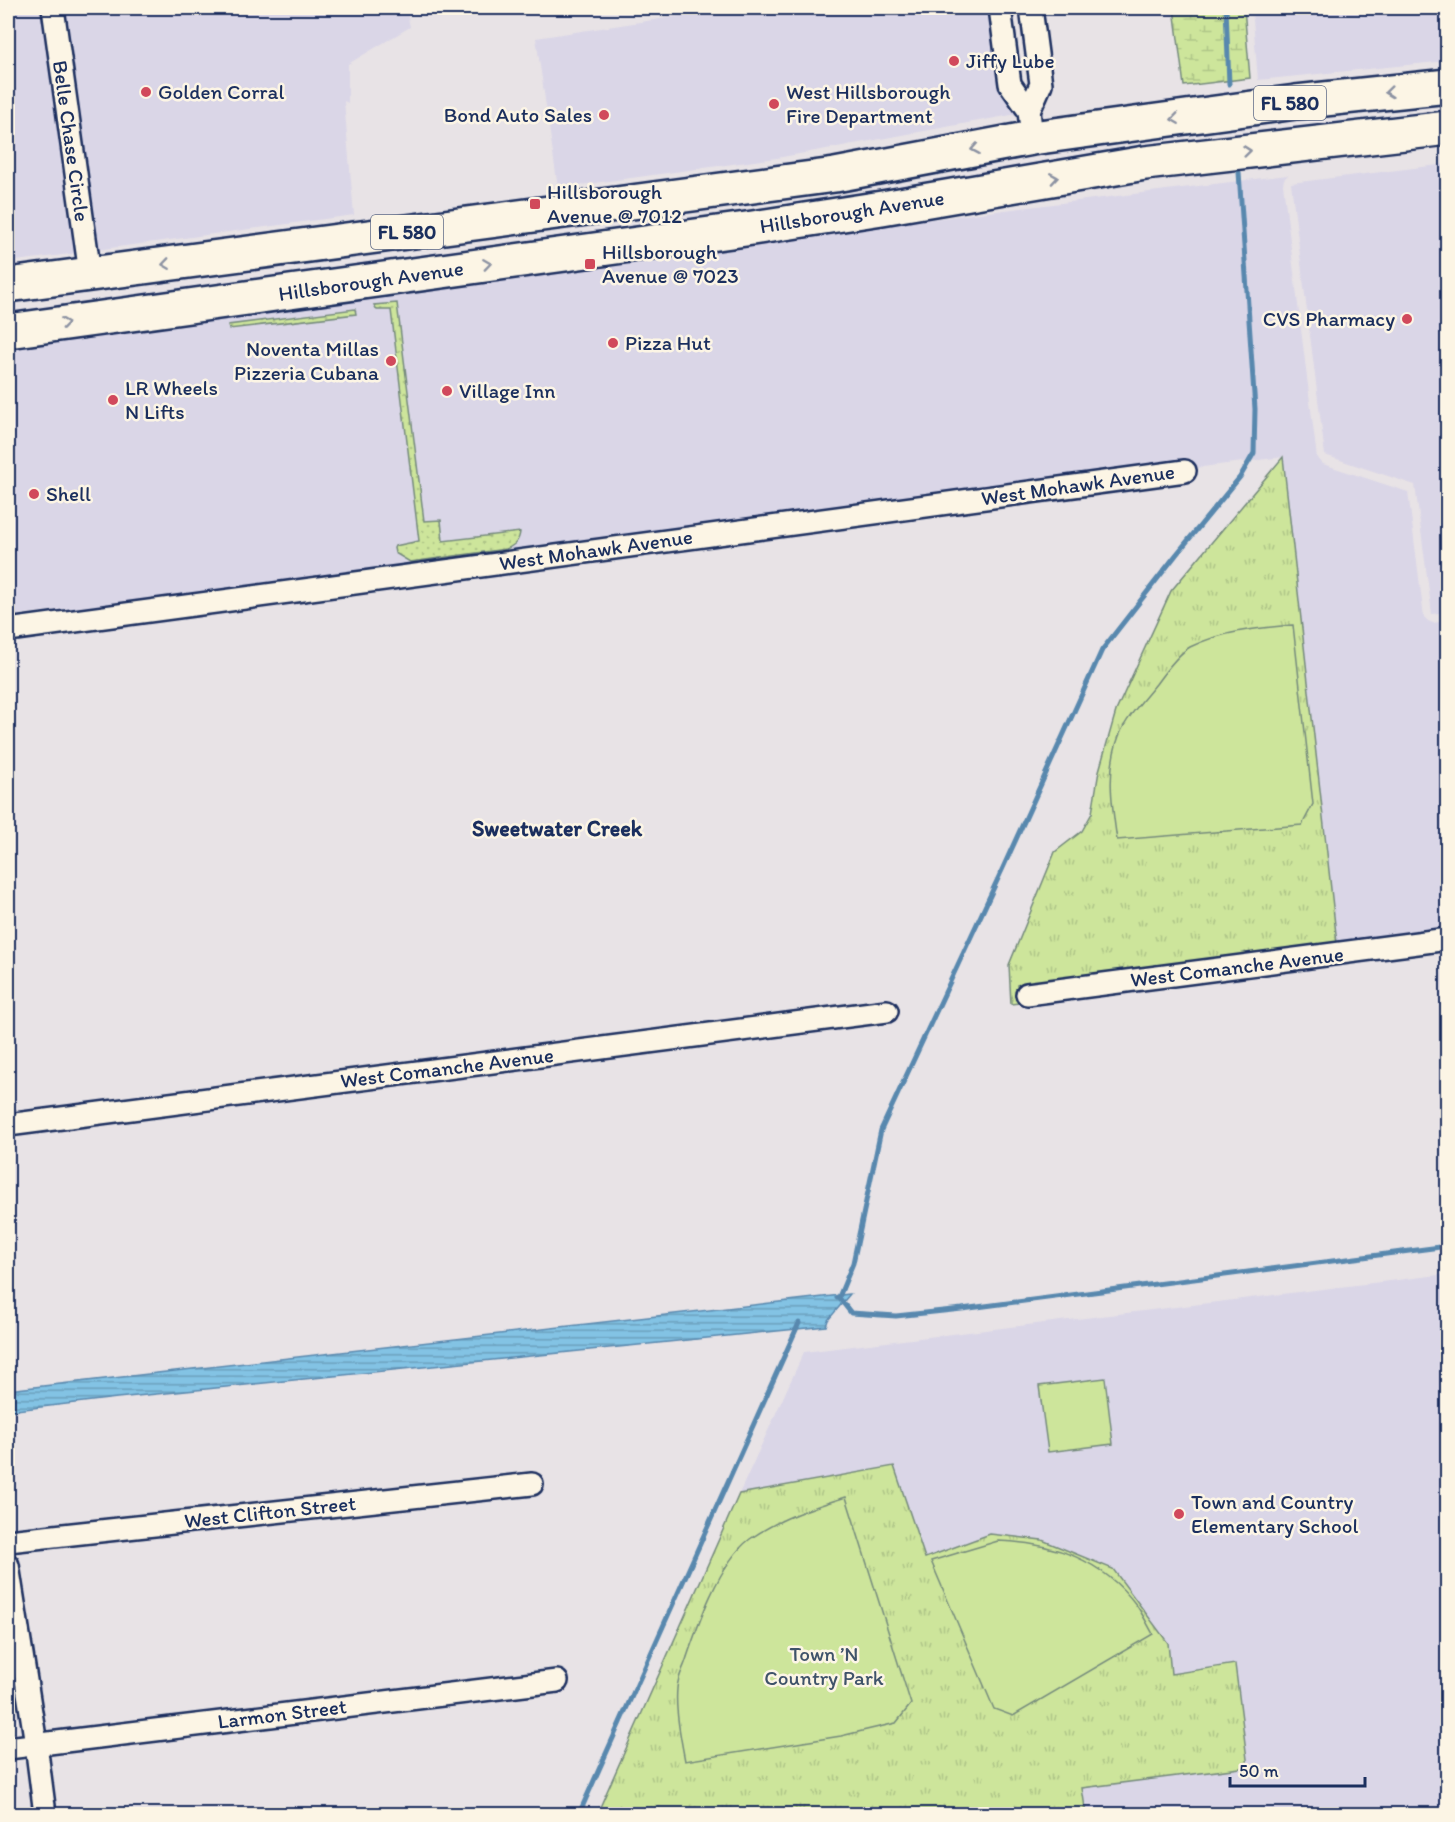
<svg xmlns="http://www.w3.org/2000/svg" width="1455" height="1822" viewBox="0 0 1455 1822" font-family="Itim,sans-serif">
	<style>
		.built { fill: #dad6e7 }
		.grass { fill: url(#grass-dots); stroke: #748a7c; stroke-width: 1.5 }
		.wetland { fill: url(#wetland-marsh); stroke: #748a7c; stroke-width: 1.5 }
		.park { fill: url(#park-tufts); stroke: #748a7c; stroke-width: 1.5 }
		.pitch { fill: #cde59b; stroke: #748a7c; stroke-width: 1.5 }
		.water { fill: url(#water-rules); stroke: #5988ae; stroke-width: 1.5 }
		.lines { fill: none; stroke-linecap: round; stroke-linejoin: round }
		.stream { stroke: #5988ae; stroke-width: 5 }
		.street-casing { stroke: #1b2f5e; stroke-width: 26 }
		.primary-casing { stroke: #1b2f5e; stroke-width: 38 }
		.street { stroke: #fcf5e5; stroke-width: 21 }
		.primary { stroke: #fcf5e5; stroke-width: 33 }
		.oneway { stroke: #8c92a2 }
		.poi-dot { fill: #d1495b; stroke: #fcf5e5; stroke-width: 2 }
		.labels { text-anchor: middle; stroke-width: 5; stroke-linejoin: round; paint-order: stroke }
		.shield { fill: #fcf5e5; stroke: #5e6a86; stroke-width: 1.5 }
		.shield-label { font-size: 20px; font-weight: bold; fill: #1b2f5e }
		.poi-label { font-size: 21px; fill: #1b2f5e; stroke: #fcf5e5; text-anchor: start }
		.street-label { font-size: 21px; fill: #1b2f5e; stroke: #fcf5e5 }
		.park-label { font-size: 21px; fill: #3f536a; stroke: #fcf5e5 }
		.neighbourhood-label { font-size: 22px; font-weight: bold; fill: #1b2f5e; stroke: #fcf5e5 }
	</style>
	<defs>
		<pattern id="grass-dots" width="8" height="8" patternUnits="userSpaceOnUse" patternTransform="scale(1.5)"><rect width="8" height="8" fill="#cde59b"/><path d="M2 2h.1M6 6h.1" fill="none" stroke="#afc588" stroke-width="1.8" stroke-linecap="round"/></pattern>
		<pattern id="wetland-marsh" width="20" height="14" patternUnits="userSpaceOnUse" patternTransform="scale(1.5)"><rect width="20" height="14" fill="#cde59b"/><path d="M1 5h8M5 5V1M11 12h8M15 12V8" fill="none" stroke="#afc588"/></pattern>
		<pattern id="park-tufts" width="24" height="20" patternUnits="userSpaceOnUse" patternTransform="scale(1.5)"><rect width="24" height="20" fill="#cde59b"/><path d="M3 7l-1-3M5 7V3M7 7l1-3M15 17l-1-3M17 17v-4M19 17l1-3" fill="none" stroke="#afc588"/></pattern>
		<pattern id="water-rules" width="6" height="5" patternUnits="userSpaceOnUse" patternTransform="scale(1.5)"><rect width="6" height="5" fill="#83c3e4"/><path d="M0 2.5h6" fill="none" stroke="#6a9fbc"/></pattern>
	</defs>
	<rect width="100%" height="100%" fill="#e8e3e6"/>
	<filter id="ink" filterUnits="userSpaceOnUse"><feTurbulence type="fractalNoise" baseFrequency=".0167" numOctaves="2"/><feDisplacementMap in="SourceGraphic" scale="12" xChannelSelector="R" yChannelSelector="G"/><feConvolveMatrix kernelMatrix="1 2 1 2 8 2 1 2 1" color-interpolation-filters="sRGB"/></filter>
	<g filter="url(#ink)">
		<g class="built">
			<path d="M 8,8 L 43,8 L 78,253 L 8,262 Z"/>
			<path d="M 62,8 L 406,8 L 410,27 L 348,64 L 348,103 L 344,101 L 354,215 L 96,250 Z"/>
			<path d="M 705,8 L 990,8 L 1018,112 L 1017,114 L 777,158 L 558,188 L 536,38 L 705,12 Z"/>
			<path d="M 1252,8 L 1447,8 L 1447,61 L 1258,80 Z"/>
			<path d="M 1447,164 L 1448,612 L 1432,614 L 1415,485 L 1325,455 L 1291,183 Z"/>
			<path d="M 1288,175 L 1284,179 L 1283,184 L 1317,458 L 1323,464 L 1408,492 L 1424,617 L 1428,621 L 1433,623 L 1447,621 L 1447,928 L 1337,943 L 1283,457 L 1194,468 L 1192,459 L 320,577 L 8,616 L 8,342 L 747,242 Z"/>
			<path d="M 1447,1274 L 1447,1814 L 1086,1814 L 1082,1788 L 1248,1767 L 1171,1674 L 990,1534 L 925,1558 L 739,1494 L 804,1352 Z"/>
		</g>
		<g class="grass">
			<path d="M 397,303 L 424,521 L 441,520 L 443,541 L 520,532 C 519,541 515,545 506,549 L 410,562 L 395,553 L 394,548 L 395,546 L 419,541 L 391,310 L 377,310 L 374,305 Z"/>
			<path d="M 355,309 L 356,314 L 229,329 L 228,325 Z"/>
		</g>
		<path class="wetland" d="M 1174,8 L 1244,8 L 1250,78 L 1184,86 Z"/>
		<g class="park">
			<path d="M 1283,457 L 1337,943 L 1017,985 L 1019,1003 L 1011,1004 L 1009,965 L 1055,852 L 1082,831 L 1092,813 L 1099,771 L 1116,711 L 1171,591 Z"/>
			<path d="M 894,1466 L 925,1558 L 990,1534 L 1042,1540 L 1113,1569 L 1168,1643 L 1171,1674 L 1235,1664 L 1248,1767 L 1082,1788 L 1086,1814 L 597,1814 L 739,1494 Z"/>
		</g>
		<g class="pitch">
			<path d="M 1293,625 L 1313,804 L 1302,825 L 1117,840 C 1112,806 1106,770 1119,736 C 1126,718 1144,699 1156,684 C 1164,673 1179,653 1190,647 C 1222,631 1258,628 1293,625 Z"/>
			<path d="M 1105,1378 L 1113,1444 L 1048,1452 L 1039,1386 Z"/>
			<path d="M 846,1497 L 911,1704 L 896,1723 L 841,1736 L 685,1761 C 681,1740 675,1710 677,1689 C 677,1680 682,1671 685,1663 C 697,1627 719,1562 750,1539 C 778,1519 813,1507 846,1497 Z"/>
			<path d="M 998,1541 C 1054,1543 1102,1559 1137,1606 C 1143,1615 1148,1625 1153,1634 L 1013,1716 L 994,1709 L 931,1561 Z"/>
		</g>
		<path class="water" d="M 850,1294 L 828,1320 L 826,1326 L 117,1398 L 8,1411 L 8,1390 Z"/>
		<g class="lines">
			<g class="stream">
				<path d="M 1226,8 L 1229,84"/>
				<path d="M 837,1298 L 839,1297 L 853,1263 L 881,1130 L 1002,870 L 1102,650 L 1176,555 L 1240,477 L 1254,453 L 1255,409 L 1239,172"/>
				<path d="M 840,1299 L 851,1313 L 896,1316 L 962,1309 L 1448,1246"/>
				<path d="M 579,1814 L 799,1323"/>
			</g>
			<g class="street-casing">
				<g id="street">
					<path d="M 53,8 L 90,274"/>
					<path d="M 1000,8 L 1010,84 L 1029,111 L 1032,138"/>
					<path d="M 1029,111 L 1041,84 L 1031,8"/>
					<path d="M 8,630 L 1185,471"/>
					<path d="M 1027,994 L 1448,939"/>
					<path d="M 8,1125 L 887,1011"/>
					<path d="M 8,1541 L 532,1484"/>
					<path d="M 8,1565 L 36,1744 L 45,1814"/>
					<path d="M 8,1748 L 557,1681"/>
				</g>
			</g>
			<g class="primary-casing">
				<g id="primary">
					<path d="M 8,285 L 835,175 L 1032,138 L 1083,131 L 1296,102 L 1448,86"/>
					<path d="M 8,331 L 746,229 L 882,208 L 1145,163 L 1448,128"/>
				</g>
			</g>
			<use href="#street" class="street"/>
			<use href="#primary" class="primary"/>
		</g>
		<defs><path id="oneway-chevron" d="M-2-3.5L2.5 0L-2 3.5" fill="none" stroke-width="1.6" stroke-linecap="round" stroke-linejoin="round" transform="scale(1.5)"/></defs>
		<g class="oneway">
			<use href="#oneway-chevron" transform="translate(1389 92) rotate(174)"/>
			<use href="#oneway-chevron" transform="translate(1175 119) rotate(172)"/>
			<use href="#oneway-chevron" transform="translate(975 149) rotate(170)"/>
			<use href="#oneway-chevron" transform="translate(1247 151) rotate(-6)"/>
			<use href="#oneway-chevron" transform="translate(1054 178) rotate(-9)"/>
			<use href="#oneway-chevron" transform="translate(166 264) rotate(172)"/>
			<use href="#oneway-chevron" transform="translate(487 264) rotate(-8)"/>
			<use href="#oneway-chevron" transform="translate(65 323) rotate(-8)"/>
		</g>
	</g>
	<g class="poi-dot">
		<circle cx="954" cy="61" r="6"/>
		<circle cx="146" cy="92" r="6"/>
		<circle cx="774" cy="104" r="6"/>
		<circle cx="604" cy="115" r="6"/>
		<rect x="529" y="198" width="12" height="12" rx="3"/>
		<rect x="584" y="258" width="12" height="12" rx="3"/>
		<circle cx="1407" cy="319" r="6"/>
		<circle cx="613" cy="343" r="6"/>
		<circle cx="391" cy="361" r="6"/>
		<circle cx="447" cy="391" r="6"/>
		<circle cx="113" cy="400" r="6"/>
		<circle cx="34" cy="494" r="6"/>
		<circle cx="1179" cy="1514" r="6"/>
	</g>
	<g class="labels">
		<g class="shield">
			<rect x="1254" y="86" width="72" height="34" rx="4.5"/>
			<rect x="371" y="215" width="72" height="34" rx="4.5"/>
		</g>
		<g class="shield-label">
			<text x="1290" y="110">FL 580</text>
			<text x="407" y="239">FL 580</text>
		</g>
		<g class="poi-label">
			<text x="966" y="68">Jiffy Lube</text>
			<text x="158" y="99">Golden Corral</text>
			<text x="786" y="99">West Hillsborough<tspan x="786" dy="24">Fire Department</tspan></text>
			<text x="592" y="122" text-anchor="end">Bond Auto Sales</text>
			<text x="547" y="199">Hillsborough<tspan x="547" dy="24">Avenue @ 7012</tspan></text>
			<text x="602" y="259">Hillsborough<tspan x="602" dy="24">Avenue @ 7023</tspan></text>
			<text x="1395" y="326" text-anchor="end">CVS Pharmacy</text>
			<text x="625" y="350">Pizza Hut</text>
			<text x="379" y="356" text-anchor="end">Noventa Millas<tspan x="379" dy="24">Pizzeria Cubana</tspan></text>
			<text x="125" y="395">LR Wheels<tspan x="125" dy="24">N Lifts</tspan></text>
			<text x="459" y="398">Village Inn</text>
			<text x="46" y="501">Shell</text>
			<text x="1191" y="1509">Town and Country<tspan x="1191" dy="24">Elementary School</tspan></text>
		</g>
		<g class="street-label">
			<text transform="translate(71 141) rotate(82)" y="7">Belle Chase Circle</text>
			<text transform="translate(852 212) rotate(-9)" y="7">Hillsborough Avenue</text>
			<text transform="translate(371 281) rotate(-8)" y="7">Hillsborough Avenue</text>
			<text transform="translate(1078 485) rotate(-8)" y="7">West Mohawk Avenue</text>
			<text transform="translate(596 550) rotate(-8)" y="7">West Mohawk Avenue</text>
			<text transform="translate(1237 967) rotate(-7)" y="7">West Comanche Avenue</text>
			<text transform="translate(447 1068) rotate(-7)" y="7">West Comanche Avenue</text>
			<text transform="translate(270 1512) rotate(-6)" y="7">West Clifton Street</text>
			<text transform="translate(282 1714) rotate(-7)" y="7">Larmon Street</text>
		</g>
		<g class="park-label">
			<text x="824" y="1661">Town ’N<tspan x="824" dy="24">Country Park</tspan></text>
		</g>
		<g class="neighbourhood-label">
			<text x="557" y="836">Sweetwater Creek</text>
		</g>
	</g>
	<rect width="1455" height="1822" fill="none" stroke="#fcf5e5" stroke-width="30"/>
	<rect x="15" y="15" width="1425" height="1792" fill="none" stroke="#1b2f5e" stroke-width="2" filter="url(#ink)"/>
	<path d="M1230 1777v9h135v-9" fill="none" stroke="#1b2f5e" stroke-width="3"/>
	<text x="1239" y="1777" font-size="18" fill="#1b2f5e" stroke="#fcf5e5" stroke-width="4.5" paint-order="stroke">50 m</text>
</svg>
